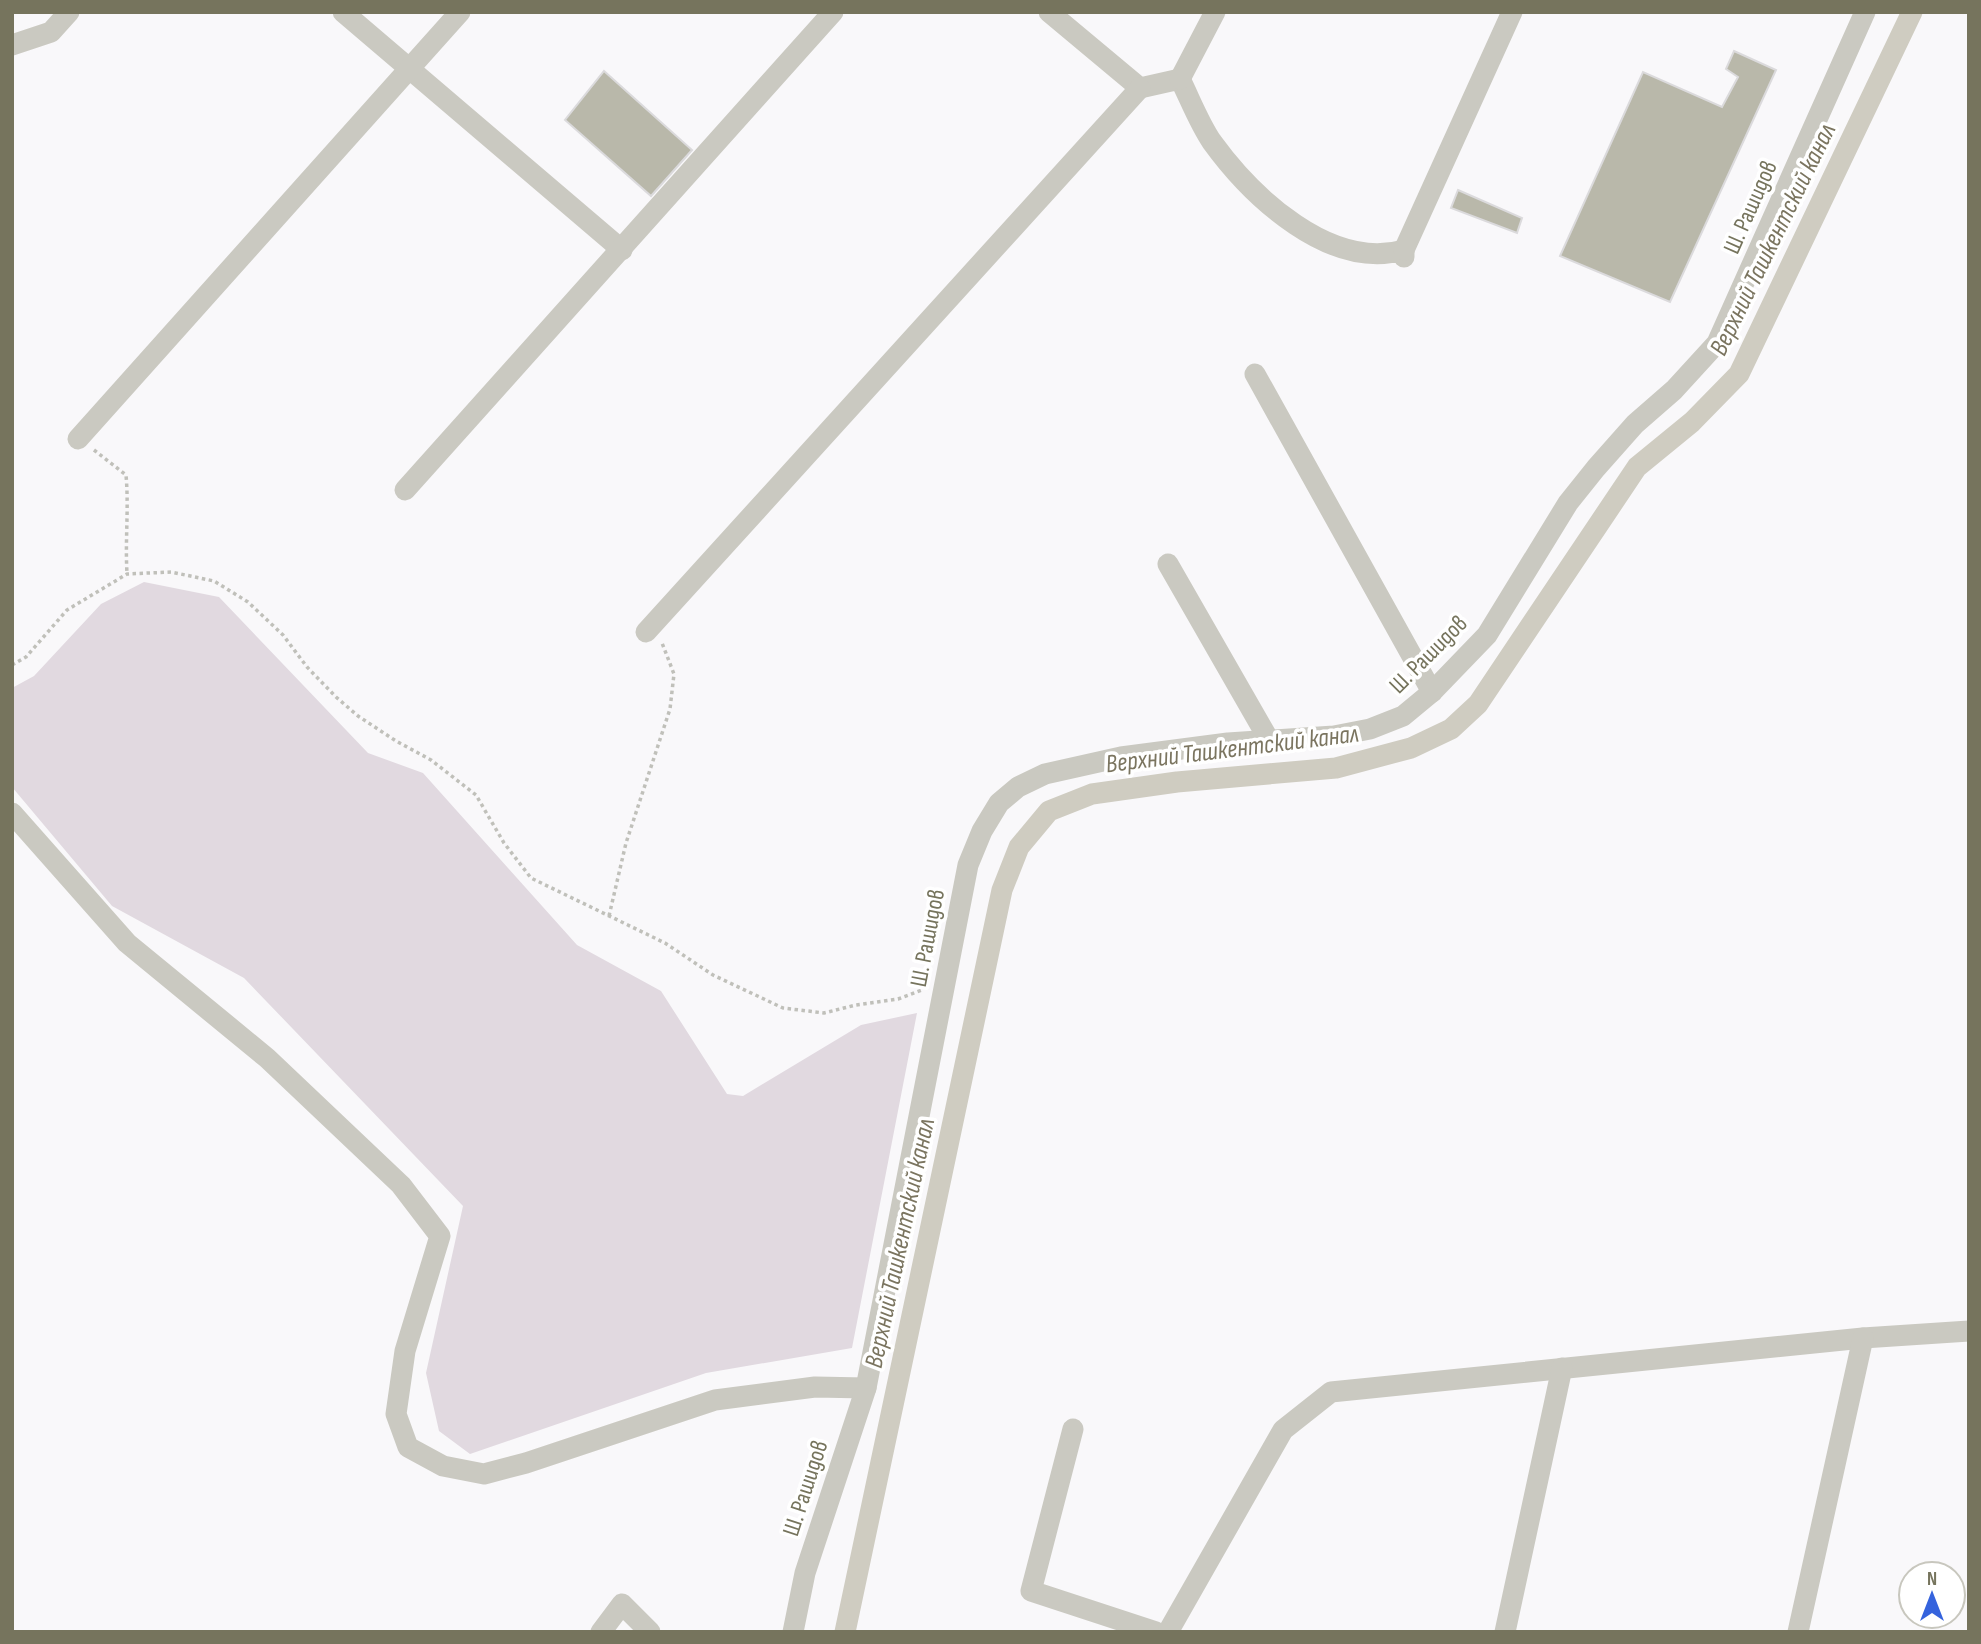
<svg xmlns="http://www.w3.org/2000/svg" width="1981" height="1644" viewBox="0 0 1981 1644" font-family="'Sofia Sans Condensed',sans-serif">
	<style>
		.green { fill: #e1d9e0 }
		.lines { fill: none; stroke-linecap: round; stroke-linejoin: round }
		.canal { stroke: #cfccc1; stroke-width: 21 }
		.building { fill: #b9b8aa; stroke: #dbdadc; stroke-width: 2 }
		.path { stroke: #c0c0ba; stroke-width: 3.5; stroke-dasharray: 3.5 3.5; stroke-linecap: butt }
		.minor { stroke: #cac9c1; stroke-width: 21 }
		.labels { text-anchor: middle; stroke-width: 7; stroke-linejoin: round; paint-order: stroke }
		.street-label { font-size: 24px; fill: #76745d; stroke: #fff }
		.water-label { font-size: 26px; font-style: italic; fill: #7b7560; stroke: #fff }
	</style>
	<rect width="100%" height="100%" fill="#f9f8fa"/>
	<path class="green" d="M 144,582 L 219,597 L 368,753 L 423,773 L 577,945 L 661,991 L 727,1094 L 743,1096 L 861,1025 L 917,1013 L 852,1348 L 706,1373 L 470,1454 L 439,1431 L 426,1373 L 463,1206 L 244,978 L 112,906 L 12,787 L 12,688 L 34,676 L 101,604 Z"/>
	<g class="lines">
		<path class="canal" d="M 845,1632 L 1002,890 L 1019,847 L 1049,811 L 1092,794 L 1177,782 L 1336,768 L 1411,748 L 1451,729 L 1478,704 L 1637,467 L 1692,422 L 1739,374 L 1912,12"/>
	</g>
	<g class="building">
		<path d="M 1734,51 L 1776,70 L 1670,302 L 1560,256 L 1643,72 L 1722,107 L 1738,77 L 1726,69 Z"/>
		<path d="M 604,71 L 692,150 L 651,196 L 565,120 Z"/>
		<path d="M 1458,190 L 1522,218 L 1517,233 L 1451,208 Z"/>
	</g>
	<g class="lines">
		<g class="path">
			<path d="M 94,450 L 126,475 C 129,509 125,539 127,573"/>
			<path d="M 12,665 L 26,657 L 67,610 L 127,574 L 171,572 L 214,581 L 248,602 L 283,635 L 307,667 L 336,697 L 358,716 L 396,741 L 431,760 L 476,795 L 504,843 L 531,878 L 665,943 L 713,975 L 783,1008 L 824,1013 L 856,1005 L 898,999 L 922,990"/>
			<path d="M 609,916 L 626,843 L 670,709 L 674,674 L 662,643"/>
		</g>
		<g class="minor">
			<path d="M 343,12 L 622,250"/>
			<path d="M 1049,12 L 1140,88 L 1180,79 C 1190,99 1199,123 1212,142 C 1252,197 1330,271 1404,250 L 1404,257"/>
			<path d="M 12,45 L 51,32 L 69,12"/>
			<path d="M 1180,79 L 1215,12"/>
			<path d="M 1404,250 L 1512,12"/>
			<path d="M 1255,374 L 1432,692"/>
			<path d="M 78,439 L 460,12"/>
			<path d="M 405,490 L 833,12"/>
			<path d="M 1168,564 L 1269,740"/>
			<path d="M 646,632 L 1140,88"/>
			<path d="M 12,813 L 127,943 L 267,1058 L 401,1185 L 440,1236 L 405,1351 L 396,1414 L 408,1447 L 443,1466 L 484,1474 L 526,1463 L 715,1400 L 815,1387 L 866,1388"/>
			<path d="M 1073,1429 L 1031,1591 L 1156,1632"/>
			<path d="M 601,1632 L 622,1604 L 650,1632"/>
			<path d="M 793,1632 L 805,1573 L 866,1388 L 968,865 L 982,831 L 999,803 L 1018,787 L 1045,774 L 1121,757 L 1228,743 L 1334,736 L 1370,729 L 1403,716 L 1432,692 L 1487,635 L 1568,503 L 1596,468 L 1635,424 L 1674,390 L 1717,343 L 1865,12"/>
			<path d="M 1168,1632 L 1283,1430 L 1331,1392 L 1863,1338 L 1969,1331"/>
			<path d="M 1505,1632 L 1562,1368"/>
			<path d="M 1798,1632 L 1863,1338"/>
		</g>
	</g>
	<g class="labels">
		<g class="street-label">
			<text transform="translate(1750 207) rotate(-66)" y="8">Ш. Рашидов</text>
			<text transform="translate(1428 654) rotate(-45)" y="8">Ш. Рашидов</text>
			<text transform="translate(927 938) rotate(-79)" y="8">Ш. Рашидов</text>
			<text transform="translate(805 1488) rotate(-72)" y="8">Ш. Рашидов</text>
		</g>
		<g class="water-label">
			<text transform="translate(1772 239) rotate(-64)" y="9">Верхний Ташкентский канал</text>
			<text transform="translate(1232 748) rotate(-7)" y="9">Верхний Ташкентский канал</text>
			<text transform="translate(899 1243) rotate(-78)" y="9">Верхний Ташкентский канал</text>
		</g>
	</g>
	<rect width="1981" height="1644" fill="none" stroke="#76745d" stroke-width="28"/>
	<g transform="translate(1932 1595)"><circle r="33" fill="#ffffff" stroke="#c8c7be" stroke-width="2"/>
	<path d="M0-5L12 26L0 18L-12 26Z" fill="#3563dd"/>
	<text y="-10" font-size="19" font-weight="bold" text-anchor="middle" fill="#76745d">N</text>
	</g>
</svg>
